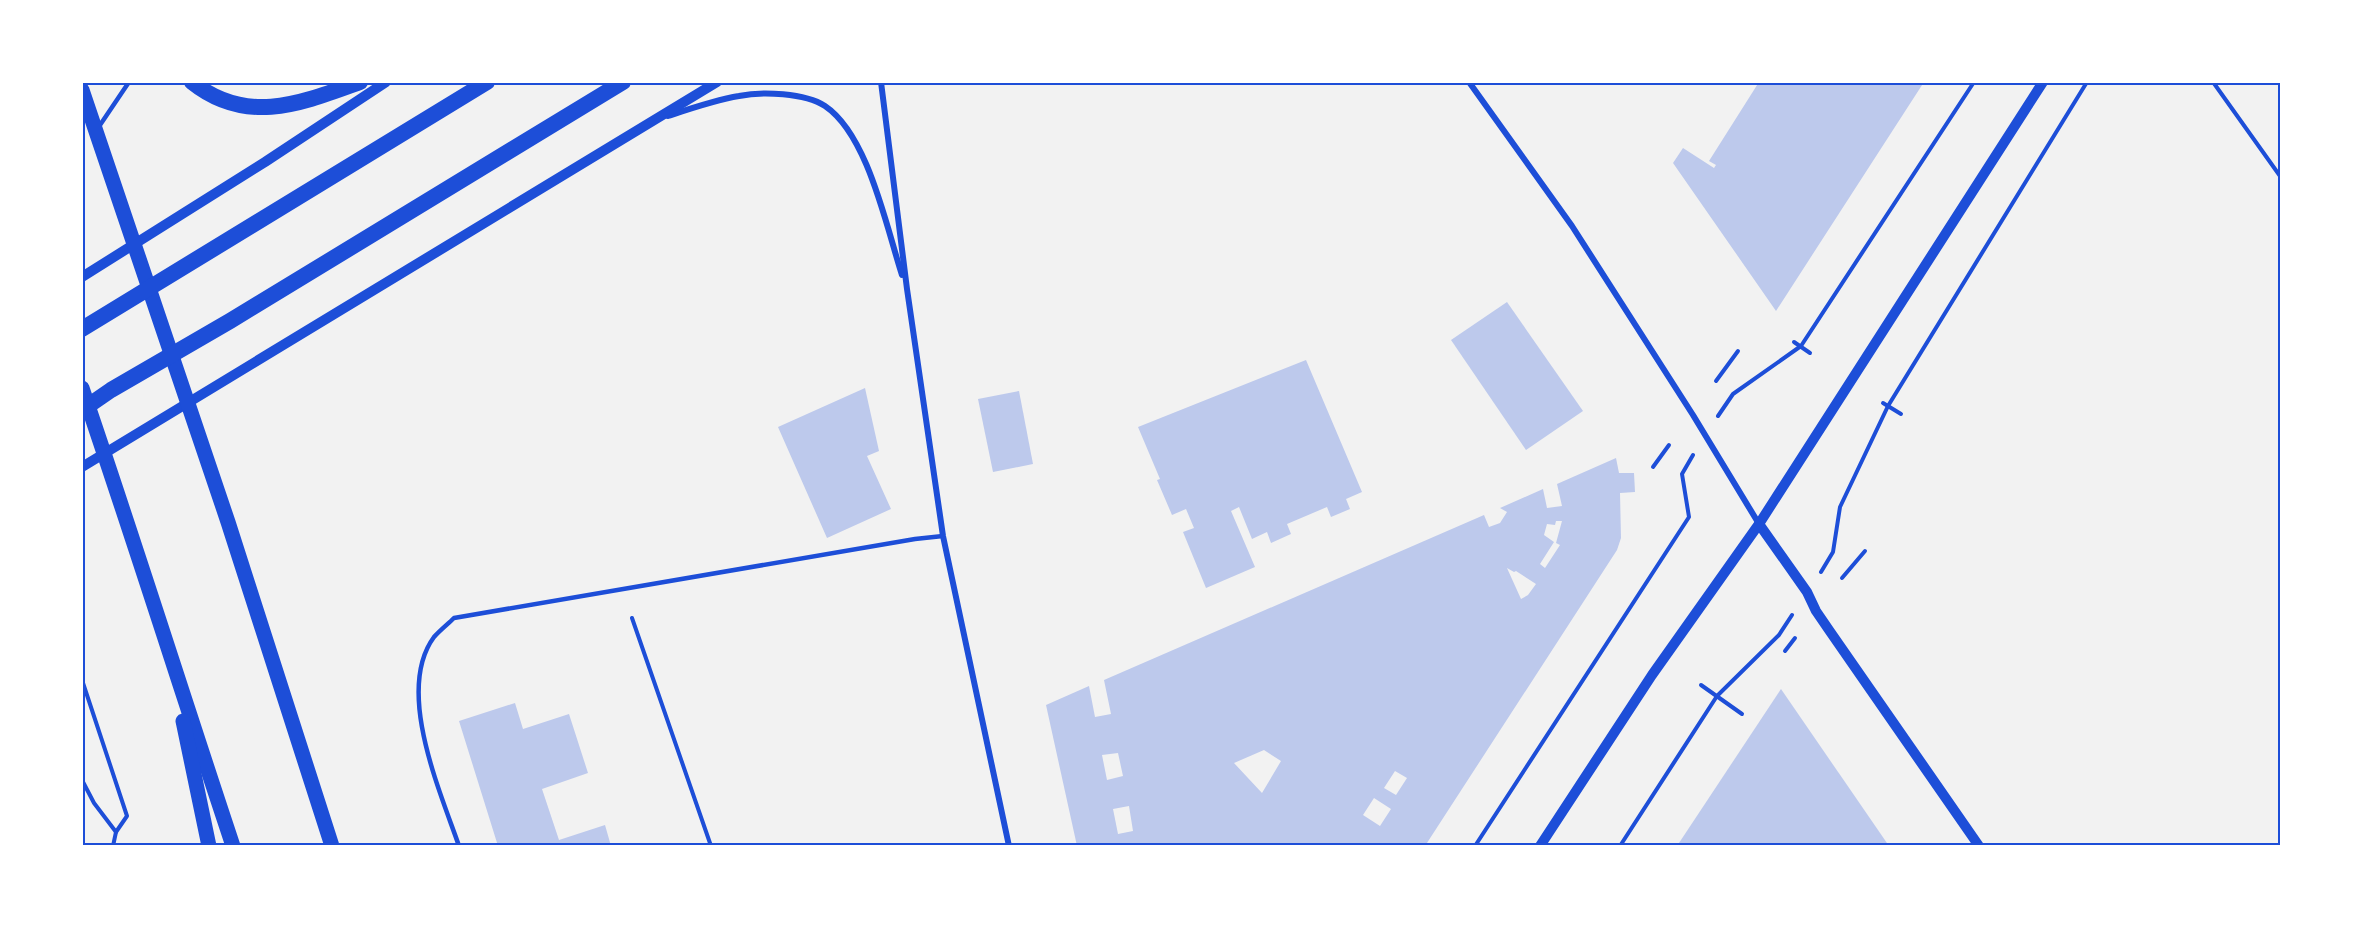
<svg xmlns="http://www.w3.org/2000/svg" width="2363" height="928" viewBox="0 0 2363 928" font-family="'Archivo Narrow',sans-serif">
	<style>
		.building { fill: #bdc9ec; fill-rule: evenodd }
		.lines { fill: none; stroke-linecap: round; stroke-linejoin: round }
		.path { stroke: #1d4ed8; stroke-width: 4 }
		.service { stroke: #1d4ed8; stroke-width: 4.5 }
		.minor { stroke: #1d4ed8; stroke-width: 6 }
		.tertiary { stroke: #1d4ed8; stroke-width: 10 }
		.primary { stroke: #1d4ed8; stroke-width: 15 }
		.trunk { stroke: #1d4ed8; stroke-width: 16 }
		.neatline { fill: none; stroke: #1d4ed8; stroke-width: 2 }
	</style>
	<rect width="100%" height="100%" fill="#f2f2f2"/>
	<g class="building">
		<path d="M 1759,82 L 1924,82 L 1776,311 L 1673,163 L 1683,148 L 1714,168 L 1716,165 L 1709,161 Z"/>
		<path d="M 1507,302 L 1583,411 L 1526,450 L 1451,340 Z"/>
		<path d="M 1306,360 L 1362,492 L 1346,499 L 1350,509 L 1331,517 L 1327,507 L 1287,524 L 1291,534 L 1271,543 L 1267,532 L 1252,539 L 1239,507 L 1231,511 L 1255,567 L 1206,588 L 1183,532 L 1194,528 L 1186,509 L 1172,515 L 1157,480 L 1160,479 L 1138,427 Z"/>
		<path d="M 865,388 L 879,451 L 867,456 L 891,509 L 827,538 L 778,427 Z"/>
		<path d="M 1019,391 L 1033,464 L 993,472 L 978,399 Z"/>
		<path d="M 1616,458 L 1619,473 L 1634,473 L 1635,492 L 1620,493 L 1621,538 L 1617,550 L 1425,846 L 1077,846 L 1046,705 L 1089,686 L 1095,717 L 1111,714 L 1104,680 L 1484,515 L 1489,527 L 1500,523 L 1507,512 L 1500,508 L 1543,489 L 1547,508 L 1562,506 L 1557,484 ZM 1556,521 L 1562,521 L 1556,543 L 1560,545 L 1545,568 L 1540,564 L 1554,542 L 1544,535 L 1547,524 L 1555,525 ZM 1507,568 L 1514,572 L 1516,571 L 1536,584 L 1528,595 L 1521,599 ZM 1264,750 L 1281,761 L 1262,793 L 1234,763 ZM 1118,753 L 1123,776 L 1107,780 L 1102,755 ZM 1395,771 L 1407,778 L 1396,795 L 1384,788 ZM 1374,798 L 1391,809 L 1380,826 L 1363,815 ZM 1129,806 L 1133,831 L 1118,834 L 1113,809 Z"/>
		<path d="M 1781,689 L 1889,846 L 1677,846 Z"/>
		<path d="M 515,703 L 523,729 L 569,714 L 588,773 L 542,789 L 559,840 L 605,825 L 611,846 L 498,846 L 459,721 Z"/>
	</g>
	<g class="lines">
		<g class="path">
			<path d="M 2213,82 L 2280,176"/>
			<path d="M 1794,342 L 1810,353"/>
			<path d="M 1716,381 L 1738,351"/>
			<path d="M 1883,403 L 1901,414"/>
			<path d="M 1718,416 L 1733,394 L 1801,346 L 1974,82"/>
			<path d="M 1653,467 L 1669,445"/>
			<path d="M 1821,572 L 1833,552 L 1840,507 L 1888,406 L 2087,82"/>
			<path d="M 1842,578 L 1865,551"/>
			<path d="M 632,618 L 711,846"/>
			<path d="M 1785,651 L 1795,638"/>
			<path d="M 82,680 L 127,816 L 116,832 L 94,803 L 82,780"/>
			<path d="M 1701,685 L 1742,714"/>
			<path d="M 113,846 L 116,832"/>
			<path d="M 1475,846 L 1689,517 L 1682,474 L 1693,455"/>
			<path d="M 1620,846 L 1717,696 L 1779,635 L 1792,615"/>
		</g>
		<g class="service">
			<path d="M 98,128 L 129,82"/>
			<path d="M 459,846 C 440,791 395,690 434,637 C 440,630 448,624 454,618 L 915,539 L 943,536"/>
		</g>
		<g class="minor">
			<path d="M 881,82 L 907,289 L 943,536 L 1009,846"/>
			<path d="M 1469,82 L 1572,226 L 1693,415 L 1759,524"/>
			<path d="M 668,116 C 692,108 715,100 739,96 C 762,91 805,93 825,106 C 868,135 886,226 902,275"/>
		</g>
		<g class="tertiary">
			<path d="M 82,277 L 265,162 L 386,82"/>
			<path d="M 82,467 L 717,82"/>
			<path d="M 1759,524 L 1807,592 L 1816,611 L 1829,630 L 1979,846"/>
			<path d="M 1540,846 L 1652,675 L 1759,524 L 2043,82"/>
		</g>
		<g class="primary">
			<path d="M 82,90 L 228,522 L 332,846"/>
			<path d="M 82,388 C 134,540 182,693 233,846"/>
			<path d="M 183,721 L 209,846"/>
		</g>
		<g class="trunk">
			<path d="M 192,82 C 247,126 302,103 360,82"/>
			<path d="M 82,329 L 487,82"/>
			<path d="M 82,410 L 111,390 L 230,321 L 623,82"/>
		</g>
	</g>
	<rect width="2363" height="928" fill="none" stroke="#ffffff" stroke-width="168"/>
	<rect x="84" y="84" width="2195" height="760" class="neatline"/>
</svg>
